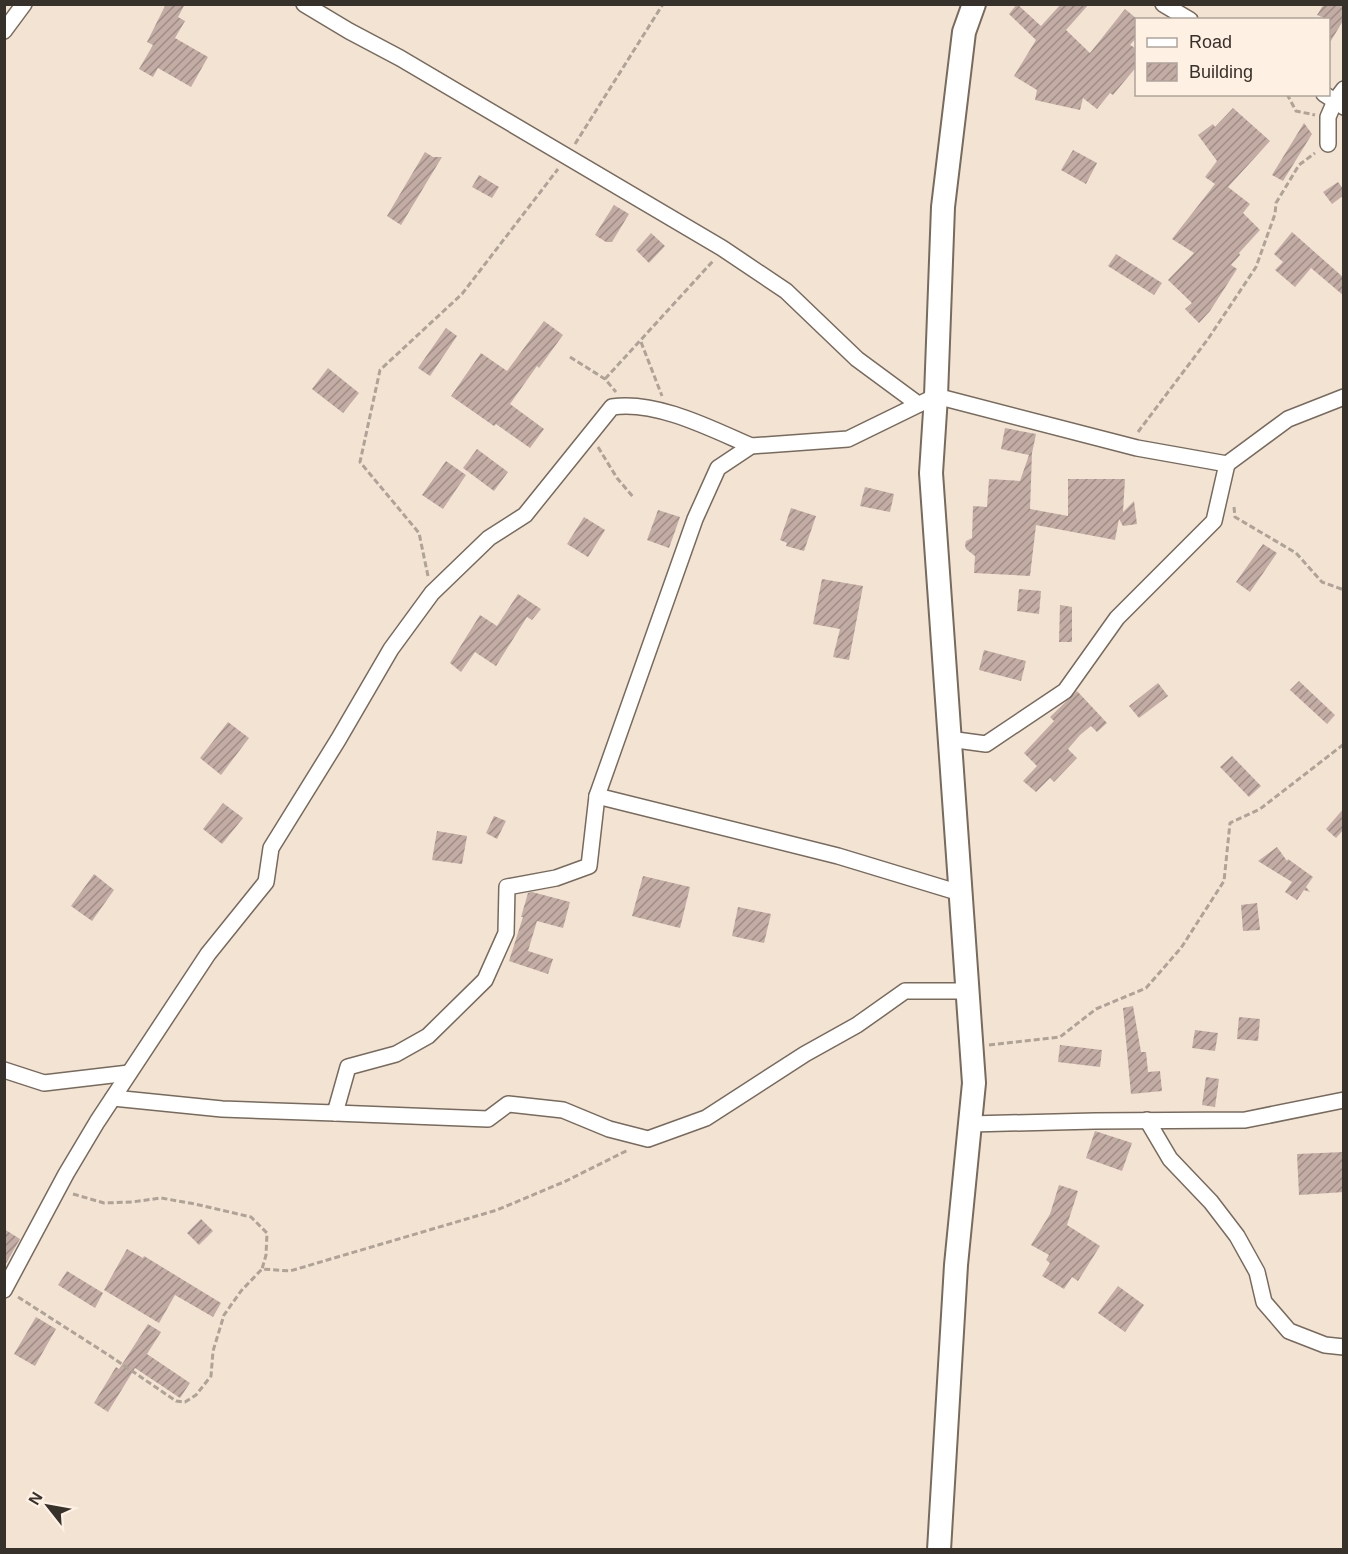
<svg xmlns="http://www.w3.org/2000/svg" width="1348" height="1554" viewBox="0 0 1348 1554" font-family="Helvetica,sans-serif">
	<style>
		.building { fill: url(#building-hatch) }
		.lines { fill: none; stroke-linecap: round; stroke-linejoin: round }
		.minor-casing { stroke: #786a5c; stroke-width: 18 }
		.secondary-casing { stroke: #786a5c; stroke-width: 26 }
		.path { stroke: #afa296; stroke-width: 3; stroke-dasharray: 6 3; stroke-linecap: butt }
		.minor { stroke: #fff; stroke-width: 15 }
		.secondary { stroke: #fff; stroke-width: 22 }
	</style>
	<defs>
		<pattern id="building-hatch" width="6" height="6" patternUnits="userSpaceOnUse" patternTransform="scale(1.5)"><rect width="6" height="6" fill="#c2aca4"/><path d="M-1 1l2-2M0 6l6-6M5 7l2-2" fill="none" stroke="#9e8d86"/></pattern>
	</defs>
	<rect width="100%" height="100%" fill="#f3e3d3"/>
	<g class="building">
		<path d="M 166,4 L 185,4 L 178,17 L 185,21 L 175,38 L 208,57 L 191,87 L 158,68 L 153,77 L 139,69 L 153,45 L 147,42 Z"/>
		<path d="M 1017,4 L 1041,26 L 1061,4 L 1089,4 L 1066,30 L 1090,53 L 1125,9 L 1137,19 L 1137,37 L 1130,45 L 1137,49 L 1137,66 L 1113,95 L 1110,93 L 1097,109 L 1083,98 L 1080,110 L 1035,100 L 1037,90 L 1014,76 L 1036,40 L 1009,14 Z"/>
		<path d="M 1324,4 L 1344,4 L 1344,19 L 1329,44 L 1329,20 L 1317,15 Z"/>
		<path d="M 1233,108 L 1270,141 L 1228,187 L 1250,204 L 1243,213 L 1260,230 L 1239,253 L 1240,255 L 1231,265 L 1237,269 L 1210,311 L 1199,323 L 1185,309 L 1192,303 L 1168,280 L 1194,253 L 1172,239 L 1215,184 L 1205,177 L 1217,161 L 1198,135 L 1213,124 L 1215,127 Z"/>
		<path d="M 1304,123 L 1312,134 L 1283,181 L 1272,175 Z"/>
		<path d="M 1073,150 L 1097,163 L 1086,184 L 1061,170 Z"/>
		<path d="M 425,152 L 433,157 L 442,157 L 401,225 L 387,216 Z"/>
		<path d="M 479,175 L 499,187 L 492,198 L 472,187 Z"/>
		<path d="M 1338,182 L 1344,190 L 1344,195 L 1332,204 L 1323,192 Z"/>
		<path d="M 614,205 L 629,214 L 612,242 L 606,242 L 595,235 Z"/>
		<path d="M 1292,232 L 1344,278 L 1344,296 L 1311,268 L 1295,287 L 1275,270 L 1283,262 L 1274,254 Z"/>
		<path d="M 651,233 L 665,246 L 649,263 L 636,250 Z"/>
		<path d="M 1116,254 L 1162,283 L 1154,295 L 1108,266 Z"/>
		<path d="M 544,321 L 563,335 L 539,368 L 537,366 L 510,404 L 544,429 L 530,448 L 496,424 L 494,426 L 451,396 L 481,353 L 507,371 Z"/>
		<path d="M 446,328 L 457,336 L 430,376 L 418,368 Z"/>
		<path d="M 328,368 L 359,393 L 343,413 L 312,389 Z"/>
		<path d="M 1005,428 L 1036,434 L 1032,453 L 1030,509 L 1068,516 L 1068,479 L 1125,479 L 1123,512 L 1134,501 L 1137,524 L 1123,526 L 1119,519 L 1115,540 L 1036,525 L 1030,576 L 974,573 L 975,556 L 966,549 L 965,545 L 966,541 L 972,538 L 973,506 L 987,507 L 989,479 L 1020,481 L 1029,455 L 1001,449 Z"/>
		<path d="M 477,449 L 508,472 L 494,491 L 463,468 Z"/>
		<path d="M 446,461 L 466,475 L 443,509 L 422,495 Z"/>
		<path d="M 865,487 L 894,494 L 890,512 L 860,506 Z"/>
		<path d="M 791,508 L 816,516 L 804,551 L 786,546 L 787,543 L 780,540 Z"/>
		<path d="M 658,510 L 680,517 L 669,548 L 647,540 Z"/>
		<path d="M 584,517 L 605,530 L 588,557 L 567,544 Z"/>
		<path d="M 1263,544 L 1277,553 L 1250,592 L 1236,582 Z"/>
		<path d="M 822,579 L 863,586 L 849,660 L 833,657 L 840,629 L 813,624 Z"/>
		<path d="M 1019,589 L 1041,591 L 1039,614 L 1017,611 Z"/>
		<path d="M 518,594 L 541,609 L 532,620 L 527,617 L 496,666 L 475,652 L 461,672 L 450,663 L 480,615 L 497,626 Z"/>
		<path d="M 1060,605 L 1072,607 L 1072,642 L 1059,642 Z"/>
		<path d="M 984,650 L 1026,661 L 1021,681 L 979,670 Z"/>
		<path d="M 1299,681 L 1335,715 L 1327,724 L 1290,690 Z"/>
		<path d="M 1158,683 L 1168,696 L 1139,718 L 1129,706 Z"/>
		<path d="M 1077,691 L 1107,723 L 1097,732 L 1091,726 L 1080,735 L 1068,749 L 1077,758 L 1054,782 L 1050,778 L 1036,792 L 1023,781 L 1037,766 L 1024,753 L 1054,721 L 1050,717 Z"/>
		<path d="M 228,722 L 249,738 L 221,775 L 200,758 Z"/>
		<path d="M 1232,756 L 1261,786 L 1249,797 L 1220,767 Z"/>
		<path d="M 223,803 L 243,818 L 222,844 L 203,829 Z"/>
		<path d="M 1344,808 L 1344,829 L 1336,838 L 1326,829 Z"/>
		<path d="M 494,816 L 506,821 L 497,839 L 486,833 Z"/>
		<path d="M 437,831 L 467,836 L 462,864 L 432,860 Z"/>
		<path d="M 1277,847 L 1287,861 L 1288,859 L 1313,877 L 1306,887 L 1310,892 L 1304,890 L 1297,900 L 1285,892 L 1292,882 L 1258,861 Z"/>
		<path d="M 94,874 L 114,890 L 92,921 L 71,906 Z"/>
		<path d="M 643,876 L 690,887 L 680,928 L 632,916 Z"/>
		<path d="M 532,892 L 570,902 L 563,928 L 537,921 L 528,951 L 553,959 L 548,974 L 509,961 L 523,917 L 521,917 L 528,893 Z"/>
		<path d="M 1257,903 L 1260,930 L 1243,931 L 1241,905 Z"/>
		<path d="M 738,907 L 771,914 L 764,943 L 732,936 Z"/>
		<path d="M 1133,1006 L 1141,1052 L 1146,1052 L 1148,1072 L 1160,1071 L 1162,1091 L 1131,1094 L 1123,1008 Z"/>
		<path d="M 1239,1017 L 1260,1019 L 1258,1041 L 1237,1039 Z"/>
		<path d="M 1195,1030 L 1218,1033 L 1215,1051 L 1192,1048 Z"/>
		<path d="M 1060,1045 L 1102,1050 L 1100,1067 L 1058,1062 Z"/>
		<path d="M 1206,1077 L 1219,1079 L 1215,1107 L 1202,1105 Z"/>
		<path d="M 1095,1131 L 1132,1143 L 1122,1171 L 1086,1158 Z"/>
		<path d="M 1344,1152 L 1344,1192 L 1299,1195 L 1297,1154 Z"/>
		<path d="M 1059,1185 L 1078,1191 L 1067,1225 L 1100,1246 L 1078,1281 L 1072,1277 L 1064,1289 L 1042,1276 L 1050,1263 L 1046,1260 L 1049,1255 L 1031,1245 L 1050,1214 Z"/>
		<path d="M 201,1219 L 213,1231 L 199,1245 L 187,1233 Z"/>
		<path d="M 4,1229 L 20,1239 L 4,1267 Z"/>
		<path d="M 127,1249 L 143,1258 L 144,1256 L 221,1303 L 213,1317 L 175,1295 L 159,1323 L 104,1290 Z"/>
		<path d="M 67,1271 L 103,1293 L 95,1308 L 58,1285 Z"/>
		<path d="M 1118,1286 L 1144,1305 L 1125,1332 L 1098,1313 Z"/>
		<path d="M 36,1317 L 56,1329 L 35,1366 L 14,1354 Z"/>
		<path d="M 148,1324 L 161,1332 L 147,1354 L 190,1383 L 180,1398 L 135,1368 L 108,1412 L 94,1403 L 116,1367 L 119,1369 Z"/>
	</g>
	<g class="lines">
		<g class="minor-casing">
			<g id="minor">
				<path d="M 304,4 L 349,31 L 400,58 L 722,248 L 786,291 L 857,359 L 918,404"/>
				<path d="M 1163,4 L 1190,20"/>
				<path d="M 4,31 L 24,4"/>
				<path d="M 1324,94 L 1335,101 L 1344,89"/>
				<path d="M 1328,144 L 1328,117 L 1335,101 L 1344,107"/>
				<path d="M 949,739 L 986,744 L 1065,691 L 1117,618 L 1214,521 L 1227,464"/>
				<path d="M 597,796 L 838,856 L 960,893"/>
				<path d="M 4,1070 L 44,1083 L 129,1073"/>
				<path d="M 113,1098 L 222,1109 L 335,1113 L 348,1067 L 396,1054 L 428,1036 L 485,980 L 506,933 L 507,887 L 556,878 L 589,866 L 597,796 L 695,519 L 718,468 L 751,446 L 848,439 L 936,396 L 1137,448 L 1227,464 L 1288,419 L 1344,397"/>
				<path d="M 335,1113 L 488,1119 L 508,1104 L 563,1110 L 609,1129 L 648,1139 L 706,1118 L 805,1054 L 857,1025 L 905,991 L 967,991"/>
				<path d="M 1147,1120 L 1170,1159 L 1211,1202 L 1237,1236 L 1257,1272 L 1264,1302 L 1289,1331 L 1325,1345 L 1344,1347"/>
				<path d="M 970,1124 L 1095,1121 L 1245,1120 L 1344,1100"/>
				<path d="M 4,1290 L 66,1174 L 97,1122 L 208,954 L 266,882 L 271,848 L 338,740 L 391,649 L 432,593 L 489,538 L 525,515 L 612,407 C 656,400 712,429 751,446"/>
			</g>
		</g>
		<g class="secondary-casing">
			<path id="secondary" d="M 939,1550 L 956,1265 L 974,1083 L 931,473 L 936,396 L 943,207 L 964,32 L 974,4"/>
		</g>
		<g class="path">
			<path d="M 1287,94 L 1296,111 L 1315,115"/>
			<path d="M 575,144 L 663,4"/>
			<path d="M 641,342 L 662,396"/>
			<path d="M 570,357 L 605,379 L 616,392"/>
			<path d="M 605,379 L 713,261"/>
			<path d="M 1138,432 L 1208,339 L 1256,267 L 1275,214 L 1276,203 L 1299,165 L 1315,153"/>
			<path d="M 598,447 L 617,478 L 634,498"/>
			<path d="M 1234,507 L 1235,517 L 1296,553 L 1322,582 L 1344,590"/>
			<path d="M 428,576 L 419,533 L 360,462 L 380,370 L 462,294 L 558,169"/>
			<path d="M 989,1045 L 1060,1037 L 1096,1009 L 1146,988 L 1181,948 L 1224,881 L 1230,823 L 1260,809 L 1344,744"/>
			<path d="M 73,1194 L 104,1203 L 132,1202 L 161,1198 L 195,1204 L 251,1217 L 267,1233 L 266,1255 L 262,1269 L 290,1271 L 497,1210 L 566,1181 L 628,1150"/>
			<path d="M 18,1297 L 110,1356 L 176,1401 L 185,1402 L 196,1395 L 211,1376 L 213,1351 L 224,1315 L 241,1291 L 262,1269"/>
		</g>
		<use href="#minor" class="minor"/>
		<use href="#secondary" class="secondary"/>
	</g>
	<rect width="1348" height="1554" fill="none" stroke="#37312b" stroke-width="12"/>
	<rect x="1135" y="18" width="195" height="78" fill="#fef1e4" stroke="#aea49a" stroke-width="1.5"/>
	<rect x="1147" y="38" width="30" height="9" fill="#ffffff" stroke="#aea49a" stroke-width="1.5"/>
	<text x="1189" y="48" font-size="18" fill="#37312b">Road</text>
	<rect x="1147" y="63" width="30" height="18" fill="url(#building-hatch)" stroke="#aea49a" stroke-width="1.5"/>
	<text x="1189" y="78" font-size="18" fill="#37312b">Building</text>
	<g transform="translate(48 1506) rotate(301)" stroke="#fef1e4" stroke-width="4.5" paint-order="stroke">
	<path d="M0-4.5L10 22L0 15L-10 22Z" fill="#37312b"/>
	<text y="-9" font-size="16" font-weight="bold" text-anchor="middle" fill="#37312b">N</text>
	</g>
</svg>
